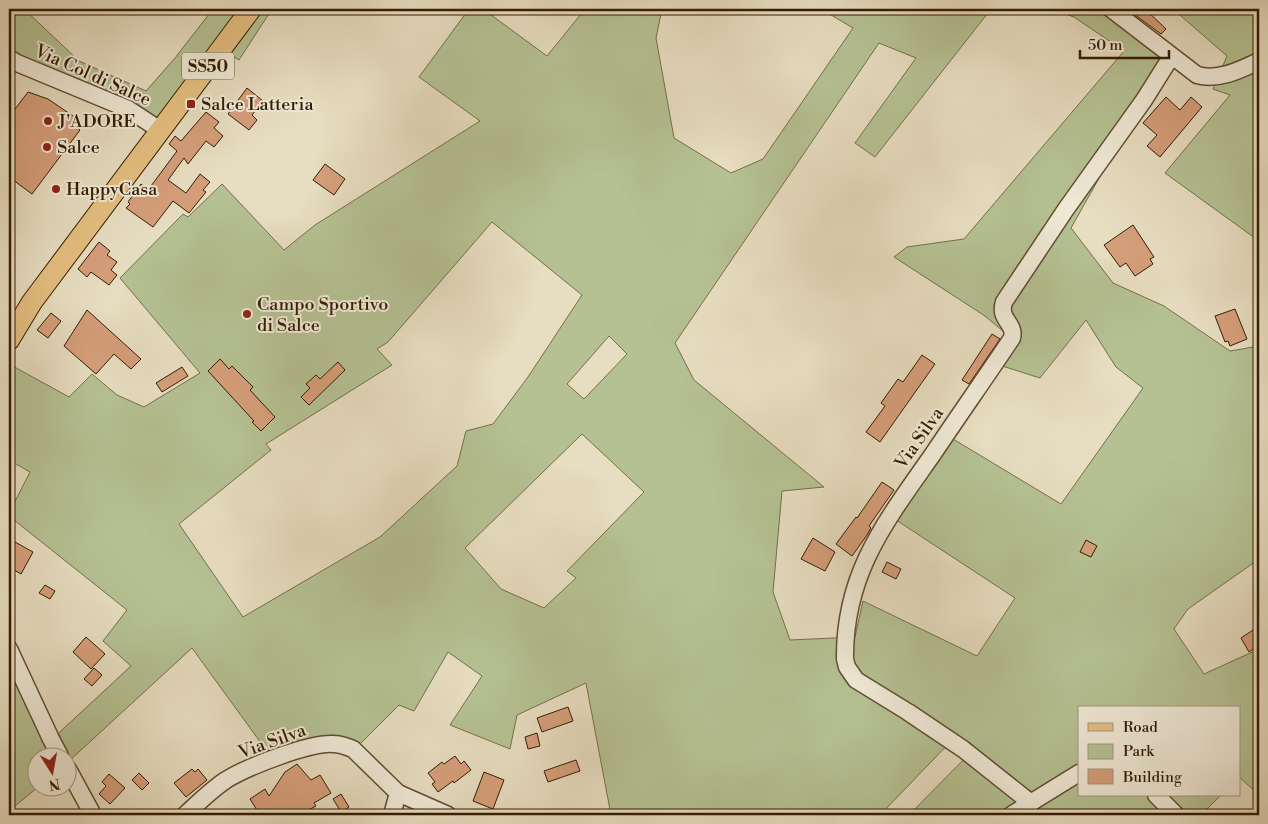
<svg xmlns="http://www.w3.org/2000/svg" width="1268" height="824" viewBox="0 0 1268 824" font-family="'Libre Bodoni',serif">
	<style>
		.green { fill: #b5c193; stroke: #746f4a; fill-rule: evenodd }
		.building { fill: #d59e7a; stroke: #341d01 }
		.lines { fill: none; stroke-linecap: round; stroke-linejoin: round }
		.minor-casing { stroke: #614d31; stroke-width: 19 }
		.major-casing { stroke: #341d01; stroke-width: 22 }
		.minor { stroke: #efe9d6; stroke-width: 16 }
		.major { stroke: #e4be80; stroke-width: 20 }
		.poi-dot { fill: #8f2418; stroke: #efe9d6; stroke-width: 2 }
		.labels { text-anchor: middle; stroke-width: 4; stroke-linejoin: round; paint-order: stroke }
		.shield { fill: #efe9d6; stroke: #6c5a41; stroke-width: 1 }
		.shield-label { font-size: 16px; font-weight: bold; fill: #341d01 }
		.street-label { font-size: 18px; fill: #341d01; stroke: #efe9d6 }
		.poi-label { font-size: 18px; fill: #341d01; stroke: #efe9d6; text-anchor: start }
	</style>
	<rect width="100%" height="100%" fill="#e7ddc0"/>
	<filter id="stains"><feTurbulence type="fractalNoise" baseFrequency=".004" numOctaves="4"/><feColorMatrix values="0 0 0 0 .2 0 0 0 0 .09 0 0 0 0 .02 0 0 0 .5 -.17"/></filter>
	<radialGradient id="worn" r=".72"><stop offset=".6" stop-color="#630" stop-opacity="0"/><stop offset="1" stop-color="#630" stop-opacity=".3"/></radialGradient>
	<g class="green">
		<path d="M 9,9 L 24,9 L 79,61 L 146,91 L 175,58 L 213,9 L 272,9 L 239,60 L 224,50 L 157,130 L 9,61 Z"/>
		<path d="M 469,9 L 483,9 L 547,56 L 585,9 L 662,9 L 656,38 L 674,138 L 731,173 L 763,159 L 853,28 L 821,9 L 991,9 L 875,157 L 855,143 L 916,58 L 879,43 L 675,343 L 694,380 L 824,487 L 782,491 L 773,592 L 790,640 L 855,637 L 863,601 L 977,656 L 1015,598 L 893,518 L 948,436 L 1061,504 L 1143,388 L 1116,367 L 1086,320 L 1040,378 L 996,364 L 1010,337 L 985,316 L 894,257 L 907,247 L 964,239 L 1124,51 L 1074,17 L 1050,9 L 1103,9 L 1166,59 L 1071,228 L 1113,283 L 1164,306 L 1230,351 L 1259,346 L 1259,559 L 1188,609 L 1174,629 L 1204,674 L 1259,649 L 1259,795 L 1239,777 L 1239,708 L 1079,708 L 1079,795 L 1221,795 L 1201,815 L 909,815 L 975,748 L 957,735 L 880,815 L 611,815 L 586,683 L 517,715 L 510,749 L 450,725 L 482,676 L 448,652 L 414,711 L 399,705 L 355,749 L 341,742 L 274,761 L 192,648 L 68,762 L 68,756 L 38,756 L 38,787 L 9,811 L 9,659 L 48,743 L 131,666 L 103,641 L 127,610 L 9,516 L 9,513 L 30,472 L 9,460 L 9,364 L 69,397 L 92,374 L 117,395 L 144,407 L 200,373 L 120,278 L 183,214 L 188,217 L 222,184 L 284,250 L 315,225 L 480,121 L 419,77 ZM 492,222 L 582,295 L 528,377 L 493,424 L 466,431 L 457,466 L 380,537 L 243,617 L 179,524 L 271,450 L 266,444 L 392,365 L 377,349 L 388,342 ZM 609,336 L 627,354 L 584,399 L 567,384 ZM 582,434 L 644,492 L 567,571 L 576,578 L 544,608 L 501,589 L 465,548 Z"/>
		<path d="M 1173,9 L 1259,9 L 1259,241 L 1165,173 L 1230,95 L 1213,89 L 1227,56 Z"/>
	</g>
	<g class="building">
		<path d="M 1127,9 L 1145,9 L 1166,29 L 1161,34 Z"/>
		<path d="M 247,88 L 263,101 L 252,115 L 257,120 L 249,130 L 228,114 Z"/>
		<path d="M 28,92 L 48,99 L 76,118 L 72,124 L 80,130 L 32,194 L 9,177 L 9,121 L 12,113 Z"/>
		<path d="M 1166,97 L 1180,110 L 1191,97 L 1202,107 L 1160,157 L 1147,146 L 1157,135 L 1143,123 Z"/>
		<path d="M 206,112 L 219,122 L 214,128 L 223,136 L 214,147 L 206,141 L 188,164 L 184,158 L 168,180 L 186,193 L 200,174 L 210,182 L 203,190 L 206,192 L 189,213 L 173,201 L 153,227 L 126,208 L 130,204 L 128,202 L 141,184 L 148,190 L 177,151 L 169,144 L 175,136 L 181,141 Z"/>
		<path d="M 325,164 L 345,179 L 334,195 L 313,180 Z"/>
		<path d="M 1133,225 L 1154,257 L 1150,259 L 1153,264 L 1135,276 L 1126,263 L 1120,267 L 1104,245 Z"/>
		<path d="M 99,242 L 110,251 L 107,255 L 117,262 L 111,270 L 117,275 L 109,285 L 91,272 L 87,277 L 78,269 Z"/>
		<path d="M 1235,309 L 1247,339 L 1230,346 L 1228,341 L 1225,342 L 1215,316 Z"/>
		<path d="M 87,310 L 141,359 L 131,369 L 114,354 L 96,374 L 64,346 Z"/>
		<path d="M 51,313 L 61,321 L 48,338 L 37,330 Z"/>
		<path d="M 992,334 L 1000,339 L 969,384 L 962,380 Z"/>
		<path d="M 922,355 L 935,364 L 880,442 L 866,432 L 885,406 L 881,403 L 898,379 L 903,382 Z"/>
		<path d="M 220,359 L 229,369 L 232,366 L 253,387 L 250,390 L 275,417 L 261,431 L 252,422 L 254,421 L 208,371 Z"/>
		<path d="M 338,362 L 345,370 L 309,405 L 301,397 L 310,388 L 306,384 L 316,375 L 320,379 Z"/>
		<path d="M 182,367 L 188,376 L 162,392 L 156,383 Z"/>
		<path d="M 882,482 L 894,490 L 869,526 L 871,528 L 867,535 L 852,556 L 836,544 L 856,517 L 857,518 Z"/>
		<path d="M 813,538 L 835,552 L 825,571 L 801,559 Z"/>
		<path d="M 1086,540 L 1097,546 L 1091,557 L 1080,552 Z"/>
		<path d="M 15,542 L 33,552 L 21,574 L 9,567 L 9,554 Z"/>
		<path d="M 887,562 L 901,569 L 896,579 L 882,572 Z"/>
		<path d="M 45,585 L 55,591 L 50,599 L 39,593 Z"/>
		<path d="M 1259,626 L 1259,645 L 1249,652 L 1241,638 Z"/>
		<path d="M 86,637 L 105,654 L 91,669 L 73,652 Z"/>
		<path d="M 94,668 L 102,675 L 92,686 L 84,679 Z"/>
		<path d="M 568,707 L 573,721 L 542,732 L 537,718 Z"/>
		<path d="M 537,733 L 540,746 L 528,749 L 525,737 Z"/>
		<path d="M 455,756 L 461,764 L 464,761 L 471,770 L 454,783 L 453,781 L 438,792 L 432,784 L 435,782 L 428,773 L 442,762 L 444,764 Z"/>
		<path d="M 576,760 L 580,771 L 548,782 L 544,771 Z"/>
		<path d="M 297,764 L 311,780 L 320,775 L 331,793 L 314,803 L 316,806 L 299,815 L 260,815 L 250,799 L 265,789 L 269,796 L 285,772 Z"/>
		<path d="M 192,769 L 195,772 L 198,769 L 207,780 L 186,797 L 174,783 Z"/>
		<path d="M 484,772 L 504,780 L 493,809 L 473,801 Z"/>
		<path d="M 139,773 L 149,783 L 142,790 L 132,780 Z"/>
		<path d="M 109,774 L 125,788 L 110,804 L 99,794 L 106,786 L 102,782 Z"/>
		<path d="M 341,794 L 349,807 L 341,812 L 333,799 Z"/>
	</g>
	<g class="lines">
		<g class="minor-casing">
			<g id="minor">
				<path d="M 1111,9 L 1197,75 C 1218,81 1240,70 1259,61"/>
				<path d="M 9,58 L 17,63 L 128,109 L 160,130"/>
				<path d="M 9,649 L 51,739 L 60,756"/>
				<path d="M 68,769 L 93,815"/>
				<path d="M 1156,795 L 1176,815"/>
				<path d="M 1031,803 L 963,749 L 908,712 L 856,680 L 847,667 L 845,659 C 844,573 886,521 933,454 C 959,415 986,377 1012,338 C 1016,323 998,320 1004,302 L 1066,209 L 1144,100 L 1171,57"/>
				<path d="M 185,815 C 198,803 211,790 226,780 C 247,767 310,742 334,744 C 341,744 347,747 353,749 L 398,793"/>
				<path d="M 392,815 L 398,793 L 448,815"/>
				<path d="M 1011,815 L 1079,773"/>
			</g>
		</g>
		<g class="major-casing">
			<path id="major" d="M 9,340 L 32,302 L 251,9"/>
		</g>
		<use href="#minor" class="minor"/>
		<use href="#major" class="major"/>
	</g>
	<g class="poi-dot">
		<rect x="186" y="99" width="10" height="10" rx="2.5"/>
		<circle cx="48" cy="121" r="5"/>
		<circle cx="47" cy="147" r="5"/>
		<circle cx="56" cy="189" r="5"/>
		<circle cx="247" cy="314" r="5"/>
	</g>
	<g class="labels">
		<rect class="shield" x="182" y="52.5" width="52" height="27" rx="4"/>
		<g class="shield-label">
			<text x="208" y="72">SS50</text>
		</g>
		<g class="street-label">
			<text transform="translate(93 75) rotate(24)" y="6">Via Col di Salce</text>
			<text transform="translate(919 438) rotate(-55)" y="6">Via Silva</text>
			<text transform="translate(272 741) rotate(-20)" y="6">Via Silva</text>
		</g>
		<g class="poi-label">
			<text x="201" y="110">Salce Latteria</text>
			<text x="58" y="127">J'ADORE</text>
			<text x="57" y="153">Salce</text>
			<text x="66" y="195">HappyCasa</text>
			<text x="257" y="310">Campo Sportivo<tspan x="257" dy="21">di Salce</tspan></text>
		</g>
	</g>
	<rect width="1268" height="824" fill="none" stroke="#e7ddc0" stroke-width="30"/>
	<rect x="10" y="10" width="1248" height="804" fill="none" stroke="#341d01" stroke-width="2.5"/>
	<rect x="15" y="15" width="1238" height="794" fill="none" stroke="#341d01"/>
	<rect x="1078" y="706" width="162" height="90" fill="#efe9d6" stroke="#a49781"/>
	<rect x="1088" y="723" width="25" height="8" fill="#e4be80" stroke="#a49781"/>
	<text x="1123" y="732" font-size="15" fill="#341d01">Road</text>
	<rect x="1088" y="744" width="25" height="15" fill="#b5c193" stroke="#a49781"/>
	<text x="1123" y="756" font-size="15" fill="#341d01">Park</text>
	<rect x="1088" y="769" width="25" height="15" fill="#d59e7a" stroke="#a49781"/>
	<text x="1123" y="782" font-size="15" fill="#341d01">Building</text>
	<g transform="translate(52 772) rotate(169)"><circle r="24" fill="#efe9d6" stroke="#a49781"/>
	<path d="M0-4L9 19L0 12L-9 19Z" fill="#8f2418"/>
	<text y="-8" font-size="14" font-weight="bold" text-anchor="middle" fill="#341d01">N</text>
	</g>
	<path d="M1080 50v8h89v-8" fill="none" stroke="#341d01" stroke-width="2.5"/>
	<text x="1088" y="50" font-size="15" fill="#341d01" stroke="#efe9d6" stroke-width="4" paint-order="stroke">50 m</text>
	<rect width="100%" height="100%" filter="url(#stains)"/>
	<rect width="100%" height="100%" fill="url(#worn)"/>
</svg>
